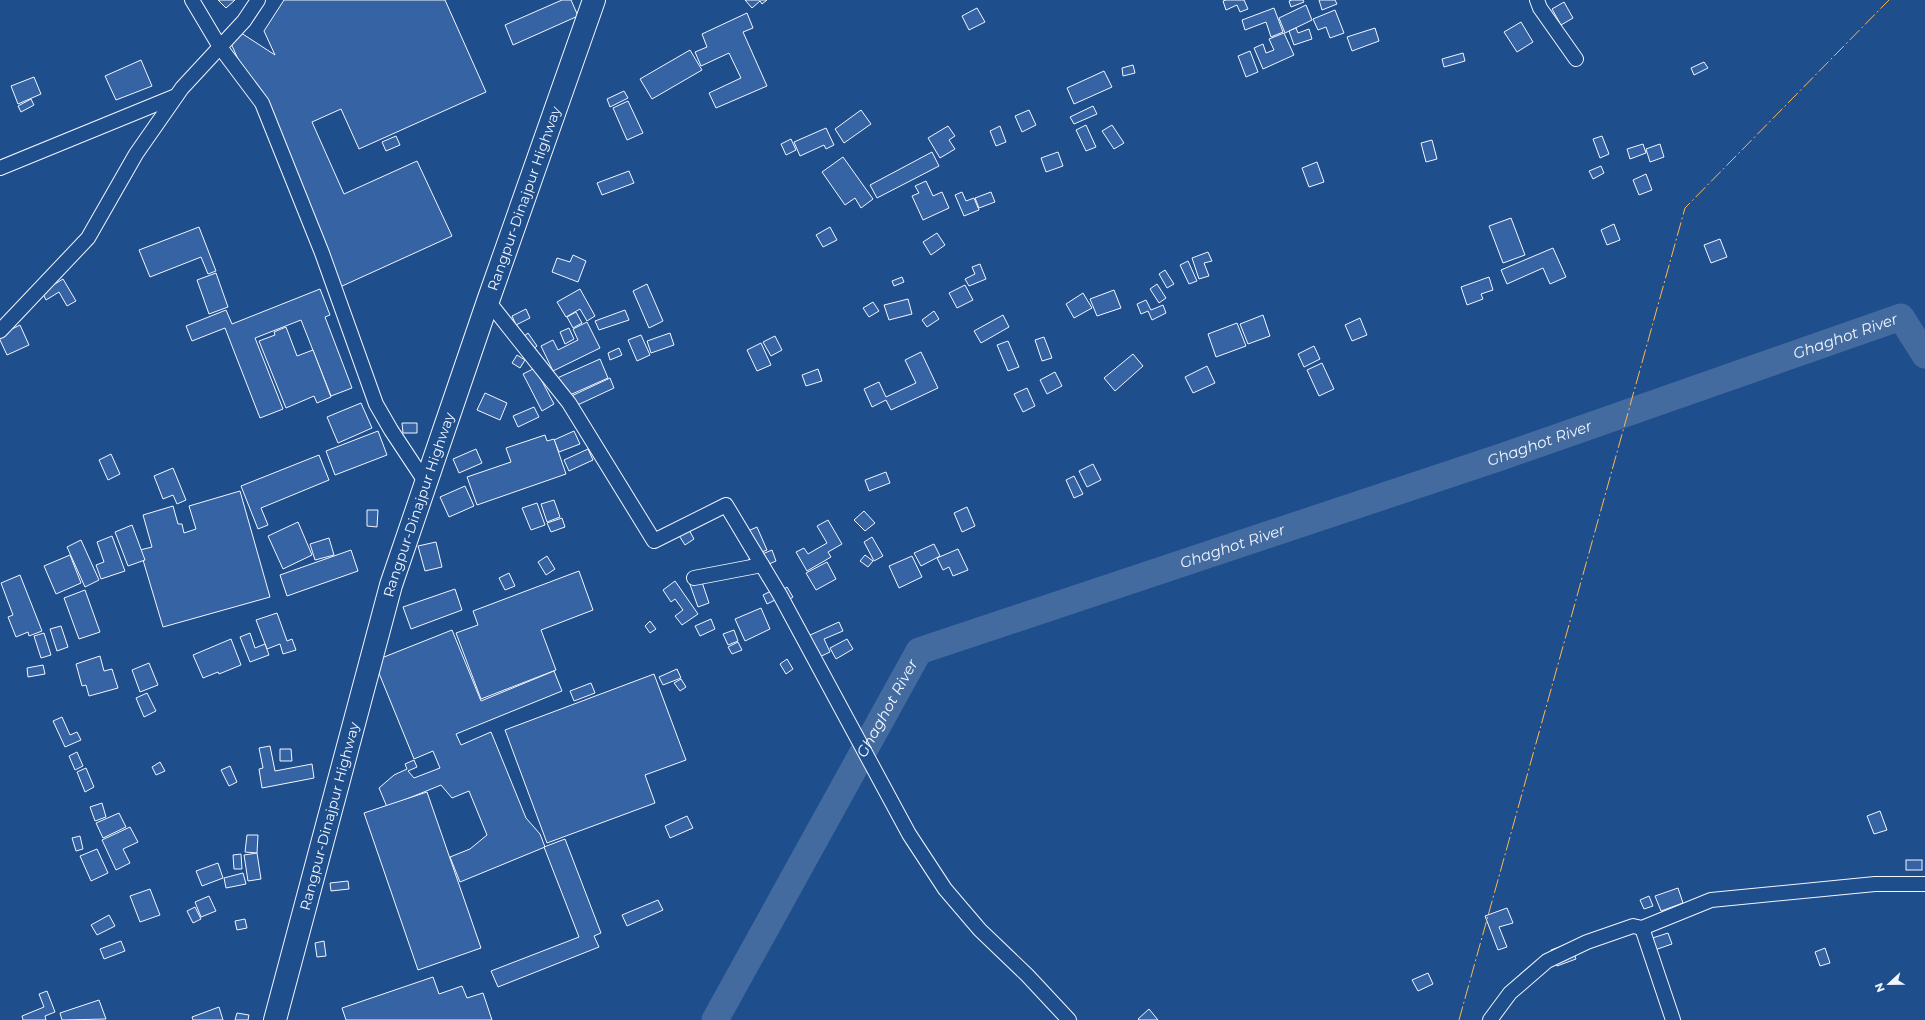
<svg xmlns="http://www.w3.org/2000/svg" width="1925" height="1020" viewBox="0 0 1925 1020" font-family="Montserrat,sans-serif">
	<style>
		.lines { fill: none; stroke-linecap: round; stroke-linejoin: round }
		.river { stroke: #446ba0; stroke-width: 27 }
		.building { fill: #3563a3; stroke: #f2f6ff }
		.street-casing { stroke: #f2f6ff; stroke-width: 16 }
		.highway-casing { stroke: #f2f6ff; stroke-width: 24 }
		.street { stroke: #1f4e8c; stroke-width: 14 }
		.highway { stroke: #1f4e8c; stroke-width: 22 }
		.power { stroke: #ffb74d; stroke-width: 1; stroke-dasharray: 14 3 2 3; stroke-linecap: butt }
		.labels { text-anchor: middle; stroke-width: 3; stroke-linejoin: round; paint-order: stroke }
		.street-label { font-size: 14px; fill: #f2f6ff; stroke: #1f4e8c }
		.water-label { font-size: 15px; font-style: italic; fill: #f2f6ff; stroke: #1f4e8c }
	</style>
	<rect width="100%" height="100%" fill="#1f4e8c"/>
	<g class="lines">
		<path class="river" id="s1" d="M 715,1020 L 919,651 L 1501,457 L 1901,317 L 1925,355"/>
	</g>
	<g class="building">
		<path d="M 218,0 L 235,0 L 226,8 Z"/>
		<path d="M 284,0 L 445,0 L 486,92 L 359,149 L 341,109 L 312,122 L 344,194 L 417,161 L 452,236 L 340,287 L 229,39 L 235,29 L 275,55 L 264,31 Z"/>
		<path d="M 562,0 L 571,0 L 578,16 L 513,45 L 505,25 Z"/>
		<path d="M 745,0 L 767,0 L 762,4 L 760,1 L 752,8 Z"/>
		<path d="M 1226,0 L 1244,0 L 1248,9 L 1240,12 L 1237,5 L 1226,10 L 1223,1 Z"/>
		<path d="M 1292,0 L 1303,0 L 1304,2 L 1291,7 L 1289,1 Z"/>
		<path d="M 1319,0 L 1335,0 L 1337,4 L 1322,10 Z"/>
		<path d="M 1564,2 L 1573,18 L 1561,25 L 1552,9 Z"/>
		<path d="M 1306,5 L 1312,20 L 1285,33 L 1279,18 Z"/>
		<path d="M 977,8 L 985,22 L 969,30 L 962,16 Z"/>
		<path d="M 1274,8 L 1283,32 L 1271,37 L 1266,22 L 1245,30 L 1242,20 Z"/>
		<path d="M 1335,10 L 1344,33 L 1330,38 L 1326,27 L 1318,30 L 1313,19 Z"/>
		<path d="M 747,13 L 753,28 L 743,32 L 767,86 L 716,108 L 709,93 L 741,78 L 729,53 L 701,66 L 695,52 L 707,47 L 702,34 Z"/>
		<path d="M 1521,22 L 1533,42 L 1517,52 L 1504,32 Z"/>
		<path d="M 1296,28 L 1298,33 L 1309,29 L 1312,39 L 1294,45 L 1289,31 Z"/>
		<path d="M 1375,28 L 1379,41 L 1352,51 L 1347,37 Z"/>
		<path d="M 1284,33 L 1294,55 L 1263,69 L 1254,48 L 1263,44 L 1266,53 L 1274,50 L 1269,39 Z"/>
		<path d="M 690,50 L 702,70 L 652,99 L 640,79 Z"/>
		<path d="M 1250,51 L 1258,72 L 1246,77 L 1238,56 Z"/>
		<path d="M 1463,53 L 1465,61 L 1444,67 L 1442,59 Z"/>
		<path d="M 141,60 L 152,86 L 116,100 L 105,76 Z"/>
		<path d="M 1704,62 L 1708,68 L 1694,75 L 1691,68 Z"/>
		<path d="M 1133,65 L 1135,73 L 1123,76 L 1122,68 Z"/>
		<path d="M 1104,71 L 1112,87 L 1074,104 L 1067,88 Z"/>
		<path d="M 34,77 L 41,94 L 18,104 L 11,86 Z"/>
		<path d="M 624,91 L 628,98 L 610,107 L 607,99 Z"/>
		<path d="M 31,99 L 34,105 L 21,112 L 18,106 Z"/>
		<path d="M 628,101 L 643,133 L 627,140 L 613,108 Z"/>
		<path d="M 1093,106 L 1097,114 L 1074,124 L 1070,117 Z"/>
		<path d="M 861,110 L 871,124 L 844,143 L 835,129 Z"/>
		<path d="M 1029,110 L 1036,125 L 1022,132 L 1015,116 Z"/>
		<path d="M 1086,125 L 1096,147 L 1086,151 L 1076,130 Z"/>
		<path d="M 1112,125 L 1124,143 L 1114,149 L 1102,131 Z"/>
		<path d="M 948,126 L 955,136 L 949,140 L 955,149 L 940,158 L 928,138 Z"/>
		<path d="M 1000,126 L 1006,142 L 996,146 L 990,131 Z"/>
		<path d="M 826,128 L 834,145 L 826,149 L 824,145 L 800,156 L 794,142 Z"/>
		<path d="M 396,136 L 400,145 L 386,151 L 382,142 Z"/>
		<path d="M 1602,136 L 1609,154 L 1600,158 L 1593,139 Z"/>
		<path d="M 791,139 L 796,150 L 786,155 L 781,144 Z"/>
		<path d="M 1432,140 L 1437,159 L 1426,162 L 1421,143 Z"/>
		<path d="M 1643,144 L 1646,153 L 1630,159 L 1627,149 Z"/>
		<path d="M 1660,144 L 1664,157 L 1650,162 L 1646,149 Z"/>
		<path d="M 932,152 L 939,166 L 877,198 L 870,185 Z"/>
		<path d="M 1058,152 L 1063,166 L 1046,172 L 1041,158 Z"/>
		<path d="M 843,157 L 873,199 L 861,208 L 855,198 L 845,205 L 822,172 Z"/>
		<path d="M 1317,162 L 1324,182 L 1309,187 L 1302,168 Z"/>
		<path d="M 1601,166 L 1604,173 L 1593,179 L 1589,171 Z"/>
		<path d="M 629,171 L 634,183 L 602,195 L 597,183 Z"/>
		<path d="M 1646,174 L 1652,190 L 1639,195 L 1633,180 Z"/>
		<path d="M 926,181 L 933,196 L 942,192 L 949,208 L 923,220 L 912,196 L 919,193 L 915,186 Z"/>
		<path d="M 962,192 L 966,201 L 974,198 L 979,210 L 964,216 L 955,195 Z"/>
		<path d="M 991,192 L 995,202 L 979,208 L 975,198 Z"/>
		<path d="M 1511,218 L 1525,255 L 1503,263 L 1489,226 Z"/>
		<path d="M 1614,224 L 1620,240 L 1607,245 L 1601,230 Z"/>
		<path d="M 199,227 L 216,271 L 208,274 L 201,257 L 150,277 L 139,250 Z"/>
		<path d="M 830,227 L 837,240 L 823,247 L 816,235 Z"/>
		<path d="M 937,233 L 945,245 L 931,255 L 923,242 Z"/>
		<path d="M 1720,239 L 1727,257 L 1711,263 L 1704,245 Z"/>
		<path d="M 1553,248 L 1566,277 L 1550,284 L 1543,268 L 1507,284 L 1501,270 Z"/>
		<path d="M 1208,252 L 1212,261 L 1204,263 L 1209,276 L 1199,279 L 1192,258 Z"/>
		<path d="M 573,255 L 586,261 L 578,282 L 552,272 L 557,258 L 570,262 Z"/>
		<path d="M 1188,261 L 1197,281 L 1189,284 L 1180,265 Z"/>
		<path d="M 980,264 L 986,279 L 969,286 L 965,279 L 975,274 L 972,267 Z"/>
		<path d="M 1165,270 L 1174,284 L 1167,288 L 1159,274 Z"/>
		<path d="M 216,273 L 228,307 L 209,314 L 197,280 Z"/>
		<path d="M 902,277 L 904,282 L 894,286 L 892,281 Z"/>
		<path d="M 1489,277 L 1493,290 L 1481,294 L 1483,299 L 1467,305 L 1461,287 Z"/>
		<path d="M 63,279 L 76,301 L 67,306 L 59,292 L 46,300 L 42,292 Z"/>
		<path d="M 647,284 L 663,321 L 649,328 L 633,291 Z"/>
		<path d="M 1157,284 L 1166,298 L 1159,303 L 1150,289 Z"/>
		<path d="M 965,285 L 973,300 L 957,308 L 949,293 Z"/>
		<path d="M 320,289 L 330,315 L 325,317 L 352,388 L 331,396 L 301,320 L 255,338 L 283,409 L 260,418 L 225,328 L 192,341 L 186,326 L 226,310 L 232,324 Z"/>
		<path d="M 580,289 L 595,316 L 587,321 L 580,309 L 566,317 L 557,302 Z"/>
		<path d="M 1114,290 L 1121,308 L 1097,316 L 1090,299 Z"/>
		<path d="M 1083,293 L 1092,308 L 1074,318 L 1066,304 Z"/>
		<path d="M 908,299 L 912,314 L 889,320 L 884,305 Z"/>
		<path d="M 1146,300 L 1151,310 L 1163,305 L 1166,313 L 1152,320 L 1148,311 L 1141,314 L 1137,304 Z"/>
		<path d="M 873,302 L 879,311 L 869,317 L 863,308 Z"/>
		<path d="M 526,309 L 530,318 L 516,325 L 512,316 Z"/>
		<path d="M 625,310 L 629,320 L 599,330 L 595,321 Z"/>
		<path d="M 934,311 L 939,319 L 927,327 L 922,320 Z"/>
		<path d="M 576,312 L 582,323 L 573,328 L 567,317 Z"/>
		<path d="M 1003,315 L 1009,327 L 981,343 L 974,331 Z"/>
		<path d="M 1263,315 L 1270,336 L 1248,344 L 1240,324 Z"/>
		<path d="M 1360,318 L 1367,335 L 1352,341 L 1345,325 Z"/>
		<path d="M 587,322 L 600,348 L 553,371 L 541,346 L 553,340 L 558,350 L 578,340 L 573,329 Z"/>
		<path d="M 1237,323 L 1246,346 L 1216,357 L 1208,334 Z"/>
		<path d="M 20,325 L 29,345 L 7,355 L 0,340 L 0,335 Z"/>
		<path d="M 286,327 L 297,356 L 313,350 L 331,397 L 317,403 L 314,396 L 286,408 L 259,341 L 275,335 L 274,332 Z"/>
		<path d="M 569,328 L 574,339 L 565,344 L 560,332 Z"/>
		<path d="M 528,333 L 537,346 L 532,350 L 523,337 Z"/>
		<path d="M 670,333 L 674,345 L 651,353 L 647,341 Z"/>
		<path d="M 641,335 L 650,355 L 637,361 L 628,340 Z"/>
		<path d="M 775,336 L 782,350 L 771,356 L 763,342 Z"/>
		<path d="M 1044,337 L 1052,358 L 1042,361 L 1035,340 Z"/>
		<path d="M 1008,341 L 1019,367 L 1008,371 L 997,345 Z"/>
		<path d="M 761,343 L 771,365 L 757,371 L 747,350 Z"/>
		<path d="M 1314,346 L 1320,359 L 1304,367 L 1298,354 Z"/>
		<path d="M 619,348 L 622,355 L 610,360 L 608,353 Z"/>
		<path d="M 921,352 L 938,388 L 891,410 L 886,400 L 872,407 L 864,389 L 879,382 L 886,397 L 916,383 L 905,360 Z"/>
		<path d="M 1133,354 L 1143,366 L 1115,391 L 1104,378 Z"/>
		<path d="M 517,355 L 525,360 L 520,368 L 512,363 Z"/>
		<path d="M 600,359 L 608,378 L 563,398 L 555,379 Z"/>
		<path d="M 1322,363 L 1334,389 L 1319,396 L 1307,370 Z"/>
		<path d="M 1207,366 L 1215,383 L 1193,393 L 1185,377 Z"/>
		<path d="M 535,368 L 554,404 L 542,411 L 523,374 Z"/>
		<path d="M 818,369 L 822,381 L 806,386 L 802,375 Z"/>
		<path d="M 1055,372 L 1062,386 L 1047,394 L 1040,380 Z"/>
		<path d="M 610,378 L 614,388 L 569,409 L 565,399 Z"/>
		<path d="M 1027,388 L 1035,406 L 1023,412 L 1014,394 Z"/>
		<path d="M 485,393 L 507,403 L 500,420 L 477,410 Z"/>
		<path d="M 361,403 L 372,428 L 338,443 L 327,417 Z"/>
		<path d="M 534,407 L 539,417 L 518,427 L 513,416 Z"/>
		<path d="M 402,423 L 417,423 L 417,433 L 403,433 Z"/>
		<path d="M 378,431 L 387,455 L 335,475 L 326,451 Z"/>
		<path d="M 574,431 L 580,444 L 559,452 L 554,440 Z"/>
		<path d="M 545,435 L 547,441 L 554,439 L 566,474 L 477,505 L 467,477 L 511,462 L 506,448 Z"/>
		<path d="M 476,449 L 482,463 L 459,473 L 453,459 Z"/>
		<path d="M 588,449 L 593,460 L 569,471 L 564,460 Z"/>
		<path d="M 111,454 L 120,474 L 108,480 L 99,460 Z"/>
		<path d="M 319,455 L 329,480 L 261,508 L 268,525 L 258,529 L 241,486 Z"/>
		<path d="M 1093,464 L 1101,480 L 1087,487 L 1079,471 Z"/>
		<path d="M 173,468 L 186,500 L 177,504 L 173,495 L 163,499 L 154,476 Z"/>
		<path d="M 886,472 L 890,483 L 869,491 L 865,480 Z"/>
		<path d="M 1074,476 L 1083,494 L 1074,498 L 1066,480 Z"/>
		<path d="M 465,486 L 474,506 L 449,517 L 440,497 Z"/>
		<path d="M 240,491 L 270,597 L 163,627 L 140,550 L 152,547 L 143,515 L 173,506 L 178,524 L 182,524 L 184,533 L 196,529 L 189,506 Z"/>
		<path d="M 554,500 L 560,517 L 547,522 L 541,504 Z"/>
		<path d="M 537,503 L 545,525 L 531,530 L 522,508 Z"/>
		<path d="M 967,507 L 975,526 L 962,532 L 954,513 Z"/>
		<path d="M 367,510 L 378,510 L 377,527 L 367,526 Z"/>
		<path d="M 864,511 L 875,523 L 865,531 L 854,520 Z"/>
		<path d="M 562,518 L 565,527 L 551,532 L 547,523 Z"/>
		<path d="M 828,520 L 842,544 L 828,552 L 831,557 L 807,571 L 796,552 L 804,548 L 808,554 L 827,543 L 817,526 Z"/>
		<path d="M 298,522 L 312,555 L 283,569 L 268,536 Z"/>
		<path d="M 132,525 L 145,560 L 128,566 L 115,532 Z"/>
		<path d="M 757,527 L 767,550 L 749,557 L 739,535 Z"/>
		<path d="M 688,528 L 694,539 L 685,545 L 678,534 Z"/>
		<path d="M 112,536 L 125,571 L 101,579 L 96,565 L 104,562 L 97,542 Z"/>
		<path d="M 872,537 L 883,556 L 874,561 L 864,542 Z"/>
		<path d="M 329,538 L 334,555 L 315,560 L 310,544 Z"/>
		<path d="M 81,540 L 99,580 L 85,587 L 67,547 Z"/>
		<path d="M 436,542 L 442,567 L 425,571 L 418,546 Z"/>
		<path d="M 934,544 L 940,556 L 921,566 L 914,553 Z"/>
		<path d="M 958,549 L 968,570 L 953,576 L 949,567 L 943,570 L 937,558 Z"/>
		<path d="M 351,550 L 358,571 L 287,596 L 280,575 Z"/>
		<path d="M 772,550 L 776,561 L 753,571 L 748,560 Z"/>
		<path d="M 70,555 L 81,583 L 56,594 L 44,566 Z"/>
		<path d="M 865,555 L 873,561 L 868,567 L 860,561 Z"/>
		<path d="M 547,556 L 555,569 L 546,575 L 538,562 Z"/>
		<path d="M 912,556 L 922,577 L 899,588 L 889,566 Z"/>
		<path d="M 827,562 L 836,579 L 816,590 L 806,573 Z"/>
		<path d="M 579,571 L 593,610 L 541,630 L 556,670 L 481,699 L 456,633 L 478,625 L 473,611 Z"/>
		<path d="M 509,573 L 515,586 L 505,590 L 499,578 Z"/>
		<path d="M 20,575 L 42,631 L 29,636 L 28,632 L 16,637 L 8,617 L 13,615 L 1,583 Z"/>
		<path d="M 700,576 L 709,603 L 698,607 L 688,579 Z"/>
		<path d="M 675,581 L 698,614 L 682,625 L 675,616 L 683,610 L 675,599 L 671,602 L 663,590 Z"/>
		<path d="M 787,587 L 793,597 L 780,605 L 774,596 Z"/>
		<path d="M 455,589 L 462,610 L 411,629 L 403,607 Z"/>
		<path d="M 85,590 L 100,632 L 79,639 L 64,598 Z"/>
		<path d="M 771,591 L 775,600 L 767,604 L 763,595 Z"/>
		<path d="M 761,608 L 770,629 L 745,641 L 735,619 Z"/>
		<path d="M 277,613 L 287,641 L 292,639 L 296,650 L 283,654 L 280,644 L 267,649 L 256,620 Z"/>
		<path d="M 711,619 L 715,629 L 700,636 L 695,626 Z"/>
		<path d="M 650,621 L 656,629 L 650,633 L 645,626 Z"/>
		<path d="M 839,622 L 843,631 L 824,639 L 830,652 L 809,662 L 799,640 Z"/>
		<path d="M 61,626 L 68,647 L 57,651 L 50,629 Z"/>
		<path d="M 452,630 L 481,701 L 554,671 L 562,691 L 456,734 L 461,745 L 491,732 L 526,818 L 540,834 L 545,847 L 460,882 L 450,857 L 470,849 L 487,835 L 469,791 L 452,798 L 441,785 L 387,807 L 379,788 L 394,775 L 407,769 L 405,764 L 414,760 L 417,767 L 408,771 L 414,778 L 440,768 L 433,751 L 414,759 L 374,661 Z"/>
		<path d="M 734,630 L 738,641 L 728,645 L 723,634 Z"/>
		<path d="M 44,633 L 51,655 L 41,658 L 34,636 Z"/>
		<path d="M 250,633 L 255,648 L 265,644 L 269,655 L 250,662 L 240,637 Z"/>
		<path d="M 231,639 L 241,665 L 219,674 L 218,672 L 203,678 L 193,655 Z"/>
		<path d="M 847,639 L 853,649 L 836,659 L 830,648 Z"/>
		<path d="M 738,642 L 742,650 L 732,654 L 728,647 Z"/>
		<path d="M 100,656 L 104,671 L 112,669 L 118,688 L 89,696 L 86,685 L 82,686 L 76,664 Z"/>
		<path d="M 787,659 L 793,669 L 786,674 L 780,664 Z"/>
		<path d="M 149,663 L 158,685 L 140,692 L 132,670 Z"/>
		<path d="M 43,665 L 45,674 L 28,677 L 27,668 Z"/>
		<path d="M 677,669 L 681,678 L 663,685 L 659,677 Z"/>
		<path d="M 654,674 L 686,760 L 645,775 L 655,803 L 547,843 L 505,730 Z"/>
		<path d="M 681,679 L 686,687 L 680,691 L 674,683 Z"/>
		<path d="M 591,683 L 595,693 L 574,701 L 570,691 Z"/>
		<path d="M 147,693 L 156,711 L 144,717 L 136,698 Z"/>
		<path d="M 62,717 L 70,735 L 77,732 L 81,740 L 65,747 L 53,721 Z"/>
		<path d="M 270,746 L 275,771 L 312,764 L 314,778 L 262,788 L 259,769 L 263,768 L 259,748 Z"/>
		<path d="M 280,749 L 291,749 L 292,761 L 280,761 Z"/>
		<path d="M 77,752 L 83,766 L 75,770 L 69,756 Z"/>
		<path d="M 160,762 L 165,771 L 156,775 L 152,767 Z"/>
		<path d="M 230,766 L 237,782 L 229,786 L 221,770 Z"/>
		<path d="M 86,768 L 94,787 L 85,792 L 77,772 Z"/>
		<path d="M 427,792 L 481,948 L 418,970 L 364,813 Z"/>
		<path d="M 102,803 L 106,817 L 95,821 L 90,807 Z"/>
		<path d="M 1880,811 L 1887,830 L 1874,834 L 1867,816 Z"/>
		<path d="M 119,813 L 126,827 L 103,838 L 96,823 Z"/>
		<path d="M 687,816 L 693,828 L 670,838 L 665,826 Z"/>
		<path d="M 130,827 L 138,842 L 123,849 L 130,863 L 116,870 L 102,840 Z"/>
		<path d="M 247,835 L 258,835 L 257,853 L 245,852 Z"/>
		<path d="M 80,836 L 83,849 L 76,851 L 72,838 Z"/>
		<path d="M 565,839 L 601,933 L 594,936 L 599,947 L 498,987 L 491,971 L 579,937 L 544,847 Z"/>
		<path d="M 97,849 L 108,873 L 91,881 L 80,856 Z"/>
		<path d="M 257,853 L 261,879 L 248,881 L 244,855 Z"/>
		<path d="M 241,854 L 242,869 L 234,869 L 233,855 Z"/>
		<rect x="1906" y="860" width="16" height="10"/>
		<path d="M 218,863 L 223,878 L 202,886 L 196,871 Z"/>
		<path d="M 243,873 L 246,884 L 226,888 L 224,878 Z"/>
		<path d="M 348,881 L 349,889 L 331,891 L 330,883 Z"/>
		<path d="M 1678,888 L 1683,903 L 1661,911 L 1655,896 Z"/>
		<path d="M 150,889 L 160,915 L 140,922 L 130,896 Z"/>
		<path d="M 209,896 L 216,911 L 201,917 L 195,902 Z"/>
		<path d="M 1649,896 L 1653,906 L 1644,909 L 1640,900 Z"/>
		<path d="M 658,900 L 663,910 L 627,926 L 622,915 Z"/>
		<path d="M 195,907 L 201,919 L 193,923 L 187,911 Z"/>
		<path d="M 1507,908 L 1513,923 L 1499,927 L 1507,947 L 1498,950 L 1485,916 Z"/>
		<path d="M 109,915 L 115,926 L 97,935 L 91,925 Z"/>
		<path d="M 245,919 L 247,928 L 237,930 L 235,921 Z"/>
		<path d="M 1668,933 L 1672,944 L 1646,953 L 1643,941 Z"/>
		<path d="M 121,941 L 125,951 L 104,959 L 100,949 Z"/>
		<path d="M 324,941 L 326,956 L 317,957 L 315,943 Z"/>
		<path d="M 1570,943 L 1576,959 L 1557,966 L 1551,950 Z"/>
		<path d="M 1825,948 L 1830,963 L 1820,966 L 1815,952 Z"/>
		<path d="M 1428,973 L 1433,984 L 1418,991 L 1412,980 Z"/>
		<path d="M 433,977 L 439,994 L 462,986 L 467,998 L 483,993 L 492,1020 L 346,1020 L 342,1008 Z"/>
		<path d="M 47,991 L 55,1012 L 45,1016 L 46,1020 L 23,1020 L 22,1016 L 44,1007 L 39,994 Z"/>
		<path d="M 99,1000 L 106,1019 L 62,1020 L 60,1013 Z"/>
		<path d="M 219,1007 L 223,1020 L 193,1020 L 192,1017 Z"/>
		<path d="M 1149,1009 L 1158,1020 L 1139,1020 L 1138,1019 Z"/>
		<path d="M 237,1013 L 249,1015 L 248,1020 L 235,1020 Z"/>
	</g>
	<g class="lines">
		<g class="street-casing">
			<g id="street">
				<path d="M 192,0 L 220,47 L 262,103 L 322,253 L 376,404 L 391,430 L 426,483"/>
				<path d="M 1537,0 L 1540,8 L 1576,59"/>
				<path d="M 0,168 L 176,96"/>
				<path d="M 488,301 L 569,403 L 654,541 L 726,505 L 780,595 L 909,834 L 945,889 L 980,930 L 1027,975 L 1069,1020"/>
				<path d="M 0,331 L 88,238 L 136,154 L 182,88 L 244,21 L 258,0"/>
				<path d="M 694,578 L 762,565"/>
				<path d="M 1642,928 L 1673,1020"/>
				<path d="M 1490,1020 L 1510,993 L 1547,961 L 1587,942 L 1633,926 L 1642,928 L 1711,900 L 1875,884 L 1925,884"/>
			</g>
		</g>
		<g class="highway-casing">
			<g id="highway">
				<path id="s2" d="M 275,1020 L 391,585 L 488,301 L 594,0"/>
			</g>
		</g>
		<use href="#street" class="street"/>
		<use href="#highway" class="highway"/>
		<path class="power" d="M 1459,1020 L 1685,208 L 1889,0"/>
	</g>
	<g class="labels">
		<g class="street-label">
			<text dy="5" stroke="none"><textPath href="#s2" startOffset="859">Rangpur-Dinajpur Highway</textPath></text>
			<text dy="5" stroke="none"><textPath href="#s2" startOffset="535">Rangpur-Dinajpur Highway</textPath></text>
			<text dy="5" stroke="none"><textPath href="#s2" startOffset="211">Rangpur-Dinajpur Highway</textPath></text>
		</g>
		<g class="water-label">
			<text dy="5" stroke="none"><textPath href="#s1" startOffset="1400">Ghaghot River</textPath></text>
			<text dy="5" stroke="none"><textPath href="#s1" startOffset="1076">Ghaghot River</textPath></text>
			<text dy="5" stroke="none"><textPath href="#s1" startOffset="752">Ghaghot River</textPath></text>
			<text dy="5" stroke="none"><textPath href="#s1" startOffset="356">Ghaghot River</textPath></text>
		</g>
	</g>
	<g transform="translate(1889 984) rotate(248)" stroke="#1f4e8c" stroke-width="3" paint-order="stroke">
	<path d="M0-3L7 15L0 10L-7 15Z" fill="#f2f6ff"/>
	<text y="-6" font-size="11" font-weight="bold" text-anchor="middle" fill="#f2f6ff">N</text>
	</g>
</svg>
